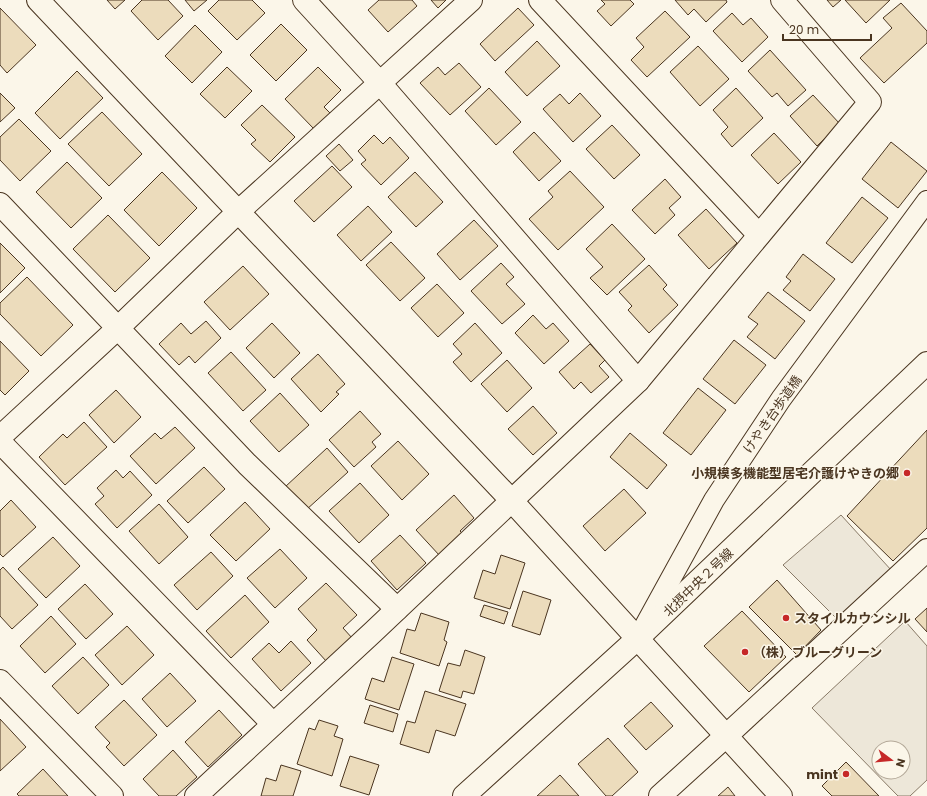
<svg xmlns="http://www.w3.org/2000/svg" width="927" height="796" viewBox="0 0 927 796" font-family="Poppins,'Noto Sans JP',sans-serif">
	<style>
		.parking { fill: #ede7d9; stroke: #887966; fill-rule: evenodd }
		.building { fill: #ecdcbc; stroke: #4a3520 }
		.lines { fill: none; stroke-linecap: round; stroke-linejoin: round }
		.pedestrian-casing { stroke: #4a3520; stroke-width: 22 }
		.minor-casing { stroke: #4a3520; stroke-width: 24 }
		.tertiary-casing { stroke: #4a3520; stroke-width: 24 }
		.pedestrian { stroke: #fbf6e9; stroke-width: 20 }
		.minor { stroke: #fbf6e9; stroke-width: 22 }
		.tertiary { stroke: #fbf6e9; stroke-width: 22 }
		.poi-dot { fill: #c62828; stroke: #fbf6e9; stroke-width: 1.5 }
		.labels { text-anchor: middle; stroke-width: 3; stroke-linejoin: round; paint-order: stroke }
		.street-label { font-size: 13px; fill: #4a3520; stroke: #fbf6e9 }
		.poi-label { font-size: 13px; font-weight: bold; fill: #4a3520; stroke: #fbf6e9; text-anchor: end }
	</style>
	<rect width="100%" height="100%" fill="#fbf6e9"/>
	<g class="parking">
		<path d="M 841,515 L 892,571 L 838,620 L 783,565 Z"/>
		<path d="M 905,621 L 927,646 L 927,780 L 910,796 L 898,796 L 812,708 ZM 879,748 L 903,748 L 903,772 L 879,772 Z"/>
	</g>
	<g class="building">
		<path d="M 107,0 L 125,0 L 115,9 Z"/>
		<path d="M 142,0 L 168,0 L 183,16 L 158,40 L 131,11 Z"/>
		<path d="M 185,0 L 207,0 L 194,11 Z"/>
		<path d="M 219,0 L 252,0 L 265,13 L 237,40 L 208,11 Z"/>
		<path d="M 379,0 L 412,0 L 417,6 L 388,32 L 368,10 Z"/>
		<path d="M 431,0 L 446,0 L 438,8 Z"/>
		<path d="M 601,0 L 630,0 L 634,4 L 611,26 L 597,11 L 605,4 Z"/>
		<path d="M 675,0 L 726,0 L 727,2 L 706,22 L 694,9 L 688,15 Z"/>
		<path d="M 827,0 L 841,0 L 833,7 Z"/>
		<path d="M 845,0 L 890,0 L 866,23 Z"/>
		<path d="M 901,3 L 927,31 L 927,43 L 884,83 L 860,58 L 892,28 L 883,18 Z"/>
		<path d="M 0,8 L 36,45 L 7,73 L 0,65 Z"/>
		<path d="M 518,8 L 534,25 L 495,61 L 480,44 Z"/>
		<path d="M 665,11 L 690,37 L 647,77 L 631,60 L 644,47 L 636,38 Z"/>
		<path d="M 732,13 L 743,25 L 751,18 L 768,37 L 742,62 L 713,31 Z"/>
		<path d="M 281,24 L 307,50 L 276,81 L 250,55 Z"/>
		<path d="M 195,25 L 222,52 L 192,83 L 165,56 Z"/>
		<path d="M 537,41 L 560,66 L 527,96 L 505,72 Z"/>
		<path d="M 698,46 L 729,79 L 700,106 L 670,72 Z"/>
		<path d="M 770,50 L 806,90 L 788,106 L 777,93 L 772,97 L 748,71 Z"/>
		<path d="M 459,63 L 481,87 L 450,115 L 420,83 L 438,67 L 445,75 Z"/>
		<path d="M 227,67 L 252,91 L 225,118 L 200,94 Z"/>
		<path d="M 318,67 L 341,90 L 324,107 L 330,113 L 314,129 L 285,99 Z"/>
		<path d="M 77,71 L 103,98 L 60,139 L 35,113 Z"/>
		<path d="M 489,88 L 521,122 L 496,145 L 465,111 Z"/>
		<path d="M 736,88 L 763,118 L 732,147 L 721,134 L 728,127 L 713,110 Z"/>
		<path d="M 0,93 L 15,108 L 0,122 Z"/>
		<path d="M 580,93 L 601,116 L 573,142 L 543,109 L 560,94 L 569,104 Z"/>
		<path d="M 813,95 L 840,124 L 817,146 L 790,116 Z"/>
		<path d="M 262,105 L 295,137 L 270,162 L 251,144 L 256,140 L 241,125 Z"/>
		<path d="M 102,112 L 142,154 L 109,186 L 68,144 Z"/>
		<path d="M 19,119 L 51,151 L 20,181 L 0,160 L 0,137 Z"/>
		<path d="M 612,125 L 640,155 L 614,179 L 586,149 Z"/>
		<path d="M 534,132 L 561,161 L 539,181 L 513,152 Z"/>
		<path d="M 774,133 L 801,162 L 778,184 L 751,155 Z"/>
		<path d="M 374,135 L 383,144 L 390,137 L 409,158 L 381,185 L 361,164 L 366,160 L 358,151 Z"/>
		<path d="M 891,142 L 927,171 L 898,208 L 862,179 Z"/>
		<path d="M 339,144 L 353,160 L 340,171 L 326,156 Z"/>
		<path d="M 67,162 L 102,198 L 71,228 L 36,192 Z"/>
		<path d="M 332,166 L 352,187 L 314,222 L 294,201 Z"/>
		<path d="M 570,171 L 604,207 L 558,250 L 529,219 L 553,197 L 548,191 Z"/>
		<path d="M 162,172 L 197,208 L 159,246 L 124,210 Z"/>
		<path d="M 415,172 L 443,202 L 416,227 L 388,197 Z"/>
		<path d="M 665,179 L 681,197 L 669,208 L 675,215 L 655,234 L 632,210 Z"/>
		<path d="M 862,197 L 888,218 L 852,263 L 826,243 Z"/>
		<path d="M 368,206 L 392,232 L 361,261 L 337,235 Z"/>
		<path d="M 706,209 L 737,243 L 709,269 L 678,235 Z"/>
		<path d="M 108,215 L 150,258 L 115,292 L 73,249 Z"/>
		<path d="M 474,220 L 498,246 L 460,280 L 437,254 Z"/>
		<path d="M 612,224 L 645,259 L 607,295 L 590,278 L 603,267 L 586,249 Z"/>
		<path d="M 391,242 L 425,278 L 400,301 L 366,265 Z"/>
		<path d="M 0,243 L 25,268 L 0,293 Z"/>
		<path d="M 803,254 L 835,279 L 810,311 L 783,290 L 791,281 L 786,277 Z"/>
		<path d="M 501,263 L 514,277 L 506,284 L 525,304 L 502,324 L 471,291 Z"/>
		<path d="M 649,265 L 667,285 L 663,289 L 678,305 L 649,333 L 628,310 L 632,306 L 619,292 Z"/>
		<path d="M 243,266 L 269,294 L 230,330 L 204,302 Z"/>
		<path d="M 27,277 L 73,325 L 41,356 L 0,314 L 0,303 Z"/>
		<path d="M 437,284 L 464,313 L 438,337 L 411,308 Z"/>
		<path d="M 768,292 L 805,321 L 775,359 L 747,337 L 758,324 L 748,317 Z"/>
		<path d="M 533,315 L 546,329 L 553,323 L 569,341 L 544,364 L 515,333 Z"/>
		<path d="M 206,321 L 221,338 L 195,363 L 189,356 L 179,365 L 159,344 L 181,323 L 191,334 Z"/>
		<path d="M 272,323 L 300,353 L 274,378 L 246,348 Z"/>
		<path d="M 475,323 L 502,353 L 471,382 L 453,362 L 462,354 L 453,344 Z"/>
		<path d="M 734,340 L 766,365 L 735,404 L 703,379 Z"/>
		<path d="M 0,341 L 29,371 L 5,395 L 0,390 Z"/>
		<path d="M 590,344 L 605,360 L 599,366 L 609,377 L 591,393 L 581,382 L 574,389 L 559,372 Z"/>
		<path d="M 231,352 L 266,390 L 243,411 L 208,373 Z"/>
		<path d="M 318,354 L 345,384 L 336,392 L 339,394 L 321,412 L 291,379 Z"/>
		<path d="M 507,360 L 532,388 L 507,412 L 481,384 Z"/>
		<path d="M 698,388 L 726,410 L 691,455 L 663,433 Z"/>
		<path d="M 116,390 L 141,417 L 114,443 L 89,415 Z"/>
		<path d="M 280,393 L 309,425 L 279,452 L 250,421 Z"/>
		<path d="M 533,406 L 557,433 L 533,455 L 508,429 Z"/>
		<path d="M 360,411 L 381,434 L 372,442 L 376,447 L 354,467 L 329,440 Z"/>
		<path d="M 84,422 L 107,447 L 65,485 L 39,457 L 63,434 L 67,438 Z"/>
		<path d="M 175,427 L 195,448 L 156,484 L 130,456 L 155,433 L 161,439 Z"/>
		<path d="M 927,430 L 927,528 L 893,561 L 847,516 Z"/>
		<path d="M 630,433 L 667,465 L 647,489 L 610,457 Z"/>
		<path d="M 398,441 L 429,474 L 402,500 L 371,466 Z"/>
		<path d="M 327,448 L 348,472 L 306,510 L 285,487 Z"/>
		<path d="M 204,467 L 225,489 L 188,523 L 167,501 Z"/>
		<path d="M 116,470 L 123,478 L 130,471 L 152,495 L 117,528 L 95,504 L 104,496 L 97,488 Z"/>
		<path d="M 360,483 L 389,515 L 359,543 L 329,511 Z"/>
		<path d="M 624,489 L 646,513 L 605,551 L 583,526 Z"/>
		<path d="M 454,495 L 474,518 L 460,531 L 463,534 L 440,556 L 416,530 Z"/>
		<path d="M 11,500 L 36,527 L 3,557 L 0,554 L 0,511 Z"/>
		<path d="M 245,502 L 270,529 L 236,561 L 210,535 Z"/>
		<path d="M 159,504 L 188,537 L 159,564 L 129,531 Z"/>
		<path d="M 400,535 L 426,563 L 397,590 L 371,561 Z"/>
		<path d="M 53,537 L 80,566 L 46,598 L 18,569 Z"/>
		<path d="M 280,549 L 307,578 L 275,608 L 247,578 Z"/>
		<path d="M 211,552 L 233,576 L 197,610 L 174,585 Z"/>
		<path d="M 501,555 L 525,563 L 510,609 L 474,598 L 483,570 L 495,574 Z"/>
		<path d="M 3,567 L 38,605 L 12,629 L 0,616 L 0,570 Z"/>
		<path d="M 777,580 L 821,630 L 797,655 L 749,607 Z"/>
		<path d="M 326,583 L 357,615 L 343,628 L 353,639 L 327,662 L 307,640 L 317,630 L 298,609 Z"/>
		<path d="M 85,584 L 113,614 L 86,639 L 58,609 Z"/>
		<path d="M 523,591 L 551,600 L 540,635 L 512,626 Z"/>
		<path d="M 245,595 L 269,622 L 231,658 L 206,631 Z"/>
		<path d="M 484,605 L 508,612 L 504,624 L 480,616 Z"/>
		<path d="M 927,608 L 927,632 L 915,619 Z"/>
		<path d="M 742,611 L 786,657 L 749,692 L 704,646 Z"/>
		<path d="M 421,613 L 449,622 L 444,640 L 447,642 L 439,666 L 400,653 L 407,629 L 415,631 Z"/>
		<path d="M 51,616 L 76,644 L 45,673 L 20,646 Z"/>
		<path d="M 127,626 L 154,655 L 122,685 L 95,655 Z"/>
		<path d="M 291,641 L 311,663 L 281,691 L 252,659 L 269,643 L 279,653 Z"/>
		<path d="M 465,650 L 485,657 L 474,694 L 463,691 L 461,698 L 439,691 L 448,663 L 460,666 Z"/>
		<path d="M 83,657 L 109,685 L 78,714 L 52,686 Z"/>
		<path d="M 392,657 L 414,664 L 399,710 L 365,699 L 372,678 L 384,682 Z"/>
		<path d="M 170,673 L 196,701 L 167,727 L 142,699 Z"/>
		<path d="M 425,691 L 466,704 L 455,736 L 436,730 L 429,753 L 400,744 L 407,721 L 415,723 Z"/>
		<path d="M 124,700 L 157,735 L 124,766 L 106,747 L 110,743 L 95,727 Z"/>
		<path d="M 651,702 L 673,726 L 646,750 L 624,726 Z"/>
		<path d="M 370,705 L 398,714 L 393,732 L 364,723 Z"/>
		<path d="M 219,710 L 242,735 L 208,767 L 185,742 Z"/>
		<path d="M 0,719 L 26,747 L 0,771 Z"/>
		<path d="M 319,720 L 338,726 L 334,736 L 343,739 L 332,776 L 297,764 L 309,728 L 315,730 Z"/>
		<path d="M 608,738 L 638,772 L 612,796 L 606,796 L 578,764 Z"/>
		<path d="M 173,750 L 197,777 L 176,796 L 159,796 L 143,779 Z"/>
		<path d="M 350,756 L 379,765 L 369,795 L 340,786 Z"/>
		<path d="M 846,762 L 879,796 L 832,796 L 822,786 Z"/>
		<path d="M 281,765 L 301,771 L 293,796 L 261,796 L 266,778 L 276,781 Z"/>
		<path d="M 43,769 L 68,796 L 19,796 L 17,794 Z"/>
		<path d="M 560,775 L 579,796 L 537,796 Z"/>
		<path d="M 728,787 L 735,796 L 718,796 Z"/>
	</g>
	<g class="lines">
		<g class="pedestrian-casing">
			<path id="pedestrian" d="M 642,631 L 714,500 L 781,399 L 927,201"/>
		</g>
		<g class="minor-casing">
			<g id="minor">
				<path d="M 38,0 L 512,501 L 781,796"/>
				<path d="M 304,0 L 380,83 L 638,381"/>
				<path d="M 540,0 L 759,235"/>
				<path d="M 0,204 L 247,464 L 397,609"/>
				<path d="M 0,437 L 118,328 L 239,211 L 471,0"/>
				<path d="M 0,442 L 273,724"/>
				<path d="M 0,681 L 112,796"/>
				<path d="M 196,796 L 373,632 L 638,381 L 870,102 L 782,0"/>
				<path d="M 660,796 L 726,736 L 927,550"/>
			</g>
		</g>
		<g class="tertiary-casing">
			<path id="tertiary" d="M 464,796 L 637,639 L 927,363"/>
		</g>
		<use href="#pedestrian" class="pedestrian"/>
		<use href="#minor" class="minor"/>
		<use href="#tertiary" class="tertiary"/>
	</g>
	<g class="poi-dot">
		<circle cx="907" cy="473" r="4"/>
		<circle cx="786" cy="618" r="4"/>
		<circle cx="745" cy="652" r="4"/>
		<circle cx="846" cy="774" r="4"/>
	</g>
	<g class="labels">
		<g class="street-label">
			<text transform="translate(772 414) rotate(-55)" y="5">けやき台歩道橋</text>
			<text transform="translate(698 582) rotate(-44)" y="5">北摂中央２号線</text>
		</g>
		<g class="poi-label">
			<text x="899" y="478">小規模多機能型居宅介護けやきの郷</text>
			<text x="794" y="623" text-anchor="start">スタイルカウンシル</text>
			<text x="753" y="657" text-anchor="start">（株）ブルーグリーン</text>
			<text x="838" y="779">mint</text>
		</g>
	</g>
	<g transform="translate(891 760) rotate(106)"><circle r="19" fill="#fbf6e9" stroke="#b4a999"/>
	<path d="M0-3L7 15L0 10L-7 15Z" fill="#c62828"/>
	<text y="-6" font-size="11" font-weight="bold" text-anchor="middle" fill="#4a3520">N</text>
	</g>
	<path d="M783 34v6h88v-6" fill="none" stroke="#4a3520" stroke-width="2"/>
	<text x="789" y="34" font-size="12" fill="#4a3520" stroke="#fbf6e9" stroke-width="3" paint-order="stroke">20 m</text>
</svg>
